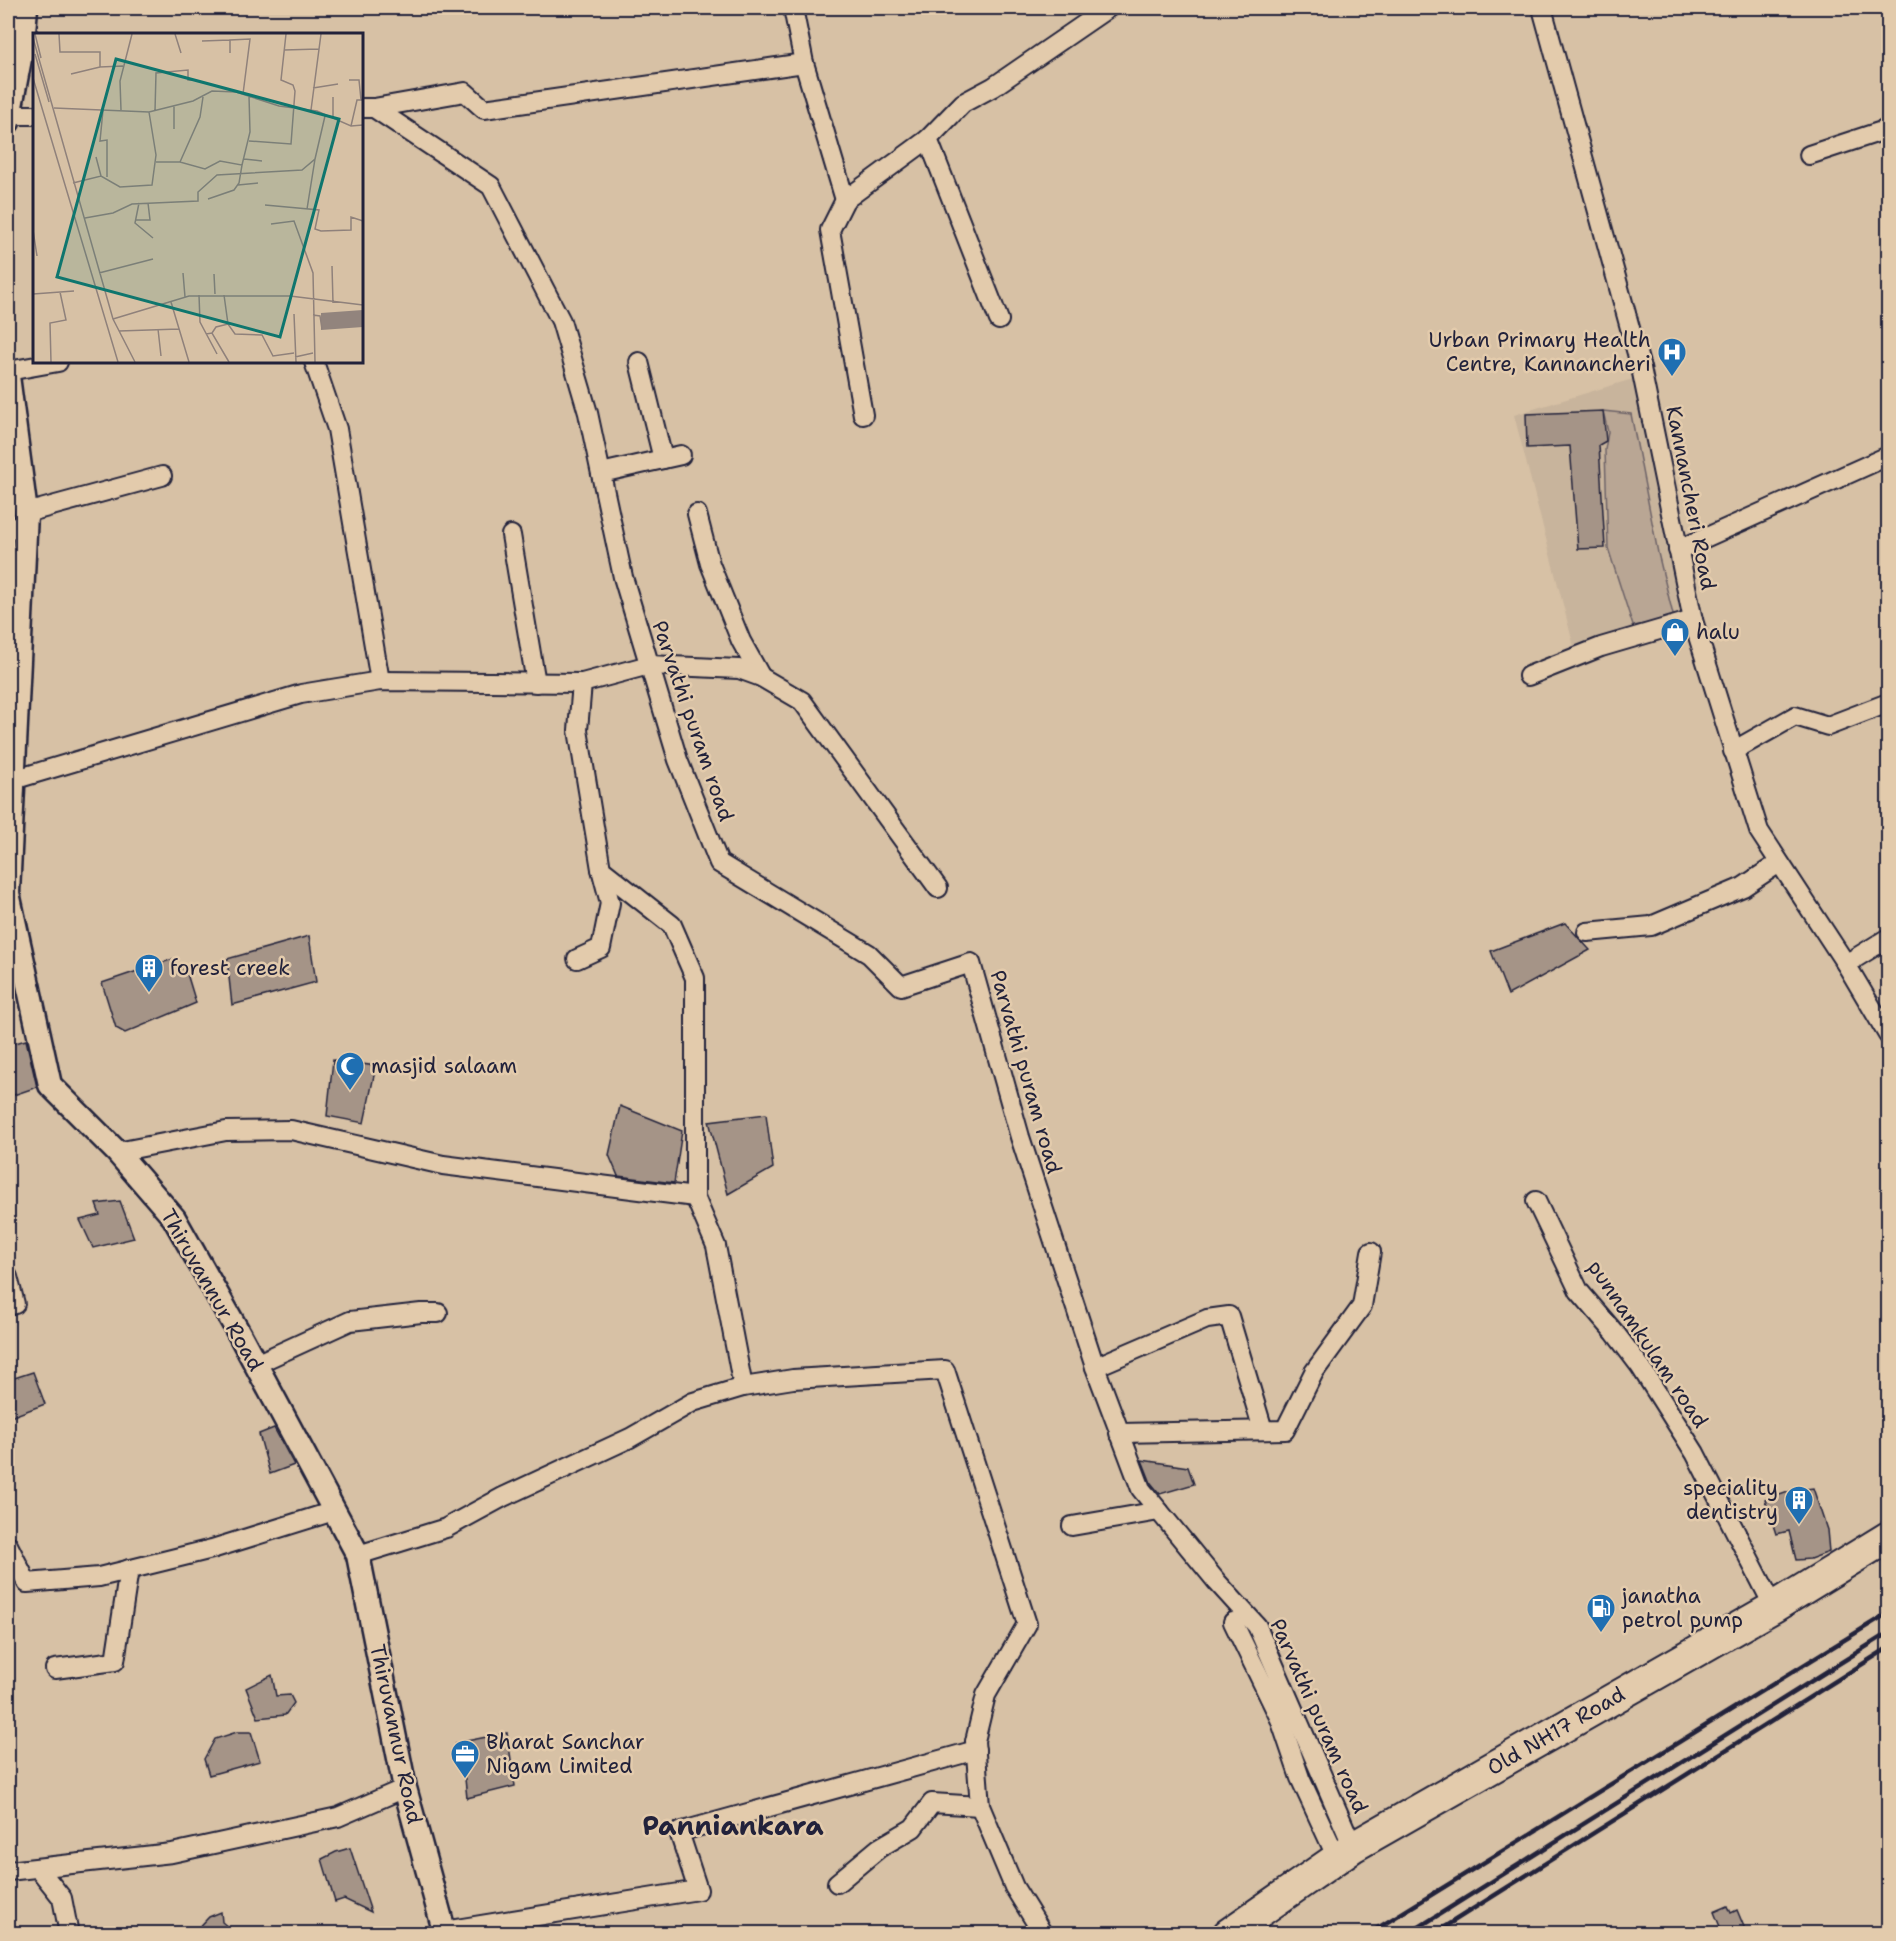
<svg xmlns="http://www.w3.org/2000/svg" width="1896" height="1941" viewBox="0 0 1896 1941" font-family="'Shantell Sans',sans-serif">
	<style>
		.built { fill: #c8b49c }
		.green { fill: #b9a694; stroke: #6e6468; stroke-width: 1.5 }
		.building { fill: #a59487; stroke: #22223b; stroke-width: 1.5 }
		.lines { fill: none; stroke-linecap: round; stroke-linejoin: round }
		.minor-casing { stroke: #22223b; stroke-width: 22 }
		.tertiary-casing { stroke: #22223b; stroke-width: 27 }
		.primary-casing { stroke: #22223b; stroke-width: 34 }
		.minor { stroke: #e3cbac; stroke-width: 18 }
		.tertiary { stroke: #e3cbac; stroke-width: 22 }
		.primary { stroke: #e3cbac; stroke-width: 30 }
		.rail { stroke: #22223b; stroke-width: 4.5 }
		.labels { text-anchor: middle; stroke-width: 5; stroke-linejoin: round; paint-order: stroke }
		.poi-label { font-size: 21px; fill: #22223b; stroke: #e3cbac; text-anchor: start }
		.street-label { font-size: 21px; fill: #22223b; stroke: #e3cbac }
		.district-label { font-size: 27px; font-weight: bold; fill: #22223b; stroke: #e3cbac }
		.inset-road { fill: none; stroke: #8f817b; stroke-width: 1.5 }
		.view { fill: #0f766e; fill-opacity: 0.15; stroke: #0f766e; stroke-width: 3 }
		.inset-edge { fill: none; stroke: #22223b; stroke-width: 3 }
	</style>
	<rect width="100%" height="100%" fill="#d7c1a5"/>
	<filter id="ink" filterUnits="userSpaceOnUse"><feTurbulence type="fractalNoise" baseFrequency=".0167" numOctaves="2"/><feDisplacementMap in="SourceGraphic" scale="12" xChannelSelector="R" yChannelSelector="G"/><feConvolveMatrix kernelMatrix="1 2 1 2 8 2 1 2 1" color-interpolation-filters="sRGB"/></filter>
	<g filter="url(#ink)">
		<path class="built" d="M 1636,378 L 1685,619 L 1574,647 L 1514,415 Z"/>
		<path class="green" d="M 1603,411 L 1631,414 L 1658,553 L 1674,619 L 1633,626 L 1608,548 L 1605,450 L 1608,432 Z"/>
		<g class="building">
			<path d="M 1603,411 L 1606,441 L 1599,445 L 1605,548 L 1578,549 L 1570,446 L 1527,448 L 1526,414 Z"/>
			<path d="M 1565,923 L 1590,950 L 1508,995 L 1491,951 Z"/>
			<path d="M 309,936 L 316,982 L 232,1005 L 227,959 Z"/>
			<path d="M 173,959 L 176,969 L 185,967 L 196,1003 L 125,1033 L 116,1028 L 102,983 Z"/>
			<path d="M 26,1040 L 37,1087 L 8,1097 L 8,1045 Z"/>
			<path d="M 333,1060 L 376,1066 L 364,1123 L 327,1116 Z"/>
			<path d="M 620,1106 L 682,1131 L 674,1183 L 618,1176 L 609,1155 Z"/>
			<path d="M 766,1114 L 773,1168 L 728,1194 L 709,1121 Z"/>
			<path d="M 120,1201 L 134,1238 L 93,1248 L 80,1220 L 100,1215 L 96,1204 Z"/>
			<path d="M 33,1372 L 45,1404 L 8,1418 L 8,1380 Z"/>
			<path d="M 274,1428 L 294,1465 L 270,1474 L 259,1434 Z"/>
			<path d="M 1142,1460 L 1188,1467 L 1194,1484 L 1160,1494 L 1151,1483 Z"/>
			<path d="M 1813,1488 L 1827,1530 L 1829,1552 L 1810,1559 L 1796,1560 L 1789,1531 L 1776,1534 L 1765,1500 L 1791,1491 Z"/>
			<path d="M 272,1675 L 276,1696 L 290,1695 L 294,1703 L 285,1715 L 258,1718 L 246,1688 Z"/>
			<path d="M 237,1732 L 251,1732 L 260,1761 L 209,1775 L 204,1759 L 215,1739 Z"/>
			<path d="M 507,1733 L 515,1786 L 467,1798 L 465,1779 L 457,1765 L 456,1743 Z"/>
			<path d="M 350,1848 L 371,1912 L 344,1899 L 335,1902 L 322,1859 L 336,1852 Z"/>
			<path d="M 1728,1906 L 1731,1913 L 1737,1910 L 1747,1934 L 1723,1934 L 1714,1912 Z"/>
			<path d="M 221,1912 L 222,1922 L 236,1934 L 193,1934 L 209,1917 Z"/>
		</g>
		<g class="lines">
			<g class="minor-casing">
				<g id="minor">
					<path d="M 793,8 L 804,63 L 845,200"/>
					<path d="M 1542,8 L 1641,368 L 1693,620 L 1759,831 L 1846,964 L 1888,1035"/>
					<path d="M 362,108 L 374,108 L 491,186 L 561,321 L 588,413 L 623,577 L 678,760 L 719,863 L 869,954 L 901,986 L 971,963 L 1020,1137 L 1095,1367 L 1141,1489 L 1217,1582 L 1257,1626 L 1353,1847"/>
					<path d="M 374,108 L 465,92 L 484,109 L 804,63"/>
					<path d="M 10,115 L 34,115"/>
					<path d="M 1809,155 L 1888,129"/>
					<path d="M 999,320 L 928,139 L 963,103 L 993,87 L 1108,8"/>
					<path d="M 314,362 L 337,429 L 380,681"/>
					<path d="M 639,362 L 663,459"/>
					<path d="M 8,371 L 58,362"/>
					<path d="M 863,415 L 830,230 L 845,200 L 928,139"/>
					<path d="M 601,473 L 681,455"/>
					<path d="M 26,513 L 162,476"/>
					<path d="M 697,514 L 710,564 L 741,641 L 761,677"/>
					<path d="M 8,531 L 26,522"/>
					<path d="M 511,535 L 536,683"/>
					<path d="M 1678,550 L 1888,456"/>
					<path d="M 1528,676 L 1601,647 L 1693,620"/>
					<path d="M 1733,751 L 1795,716 L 1828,726 L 1888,703"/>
					<path d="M 13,780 L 301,694 L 380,681 L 582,683"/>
					<path d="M 1587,932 L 1651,926 L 1743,887 L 1779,863"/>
					<path d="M 577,959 L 601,948 L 610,903 L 601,869"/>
					<path d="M 1846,964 L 1888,938"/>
					<path d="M 117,1152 L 226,1131 L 291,1130 L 443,1165 L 695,1197"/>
					<path d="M 1536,1201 L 1579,1291 L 1615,1333 L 1640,1366 L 1695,1453 L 1774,1607"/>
					<path d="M 8,1277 L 15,1304 L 8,1306"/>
					<path d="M 256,1364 L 350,1321 L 421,1313 L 438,1313"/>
					<path d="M 1095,1367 L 1207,1319 L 1229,1316 L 1263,1430"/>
					<path d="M 743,1387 L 716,1246 L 695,1197 L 695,978 L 672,925 L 601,869 L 578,730 L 582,683 L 649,665 L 739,669 L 761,677 L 802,701 L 938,888"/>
					<path d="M 1119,1433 L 1285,1430 L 1314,1372 L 1362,1306 L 1371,1252"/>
					<path d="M 1072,1526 L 1159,1511"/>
					<path d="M 8,1545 L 27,1583 L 99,1577 L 212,1549 L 334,1511"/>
					<path d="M 358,1555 L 446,1528 L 503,1497 L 630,1438 L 693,1402 L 743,1387 L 793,1379 L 945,1370 L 1027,1624 L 986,1695 L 975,1741 L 980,1806 L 1014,1887 L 1043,1934"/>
					<path d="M 1233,1622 L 1280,1719 L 1300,1778 L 1337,1858"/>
					<path d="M 55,1669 L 115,1661 L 129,1569"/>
					<path d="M 39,1869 L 62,1898 L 69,1934"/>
					<path d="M 8,1871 L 172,1853 L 338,1817 L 405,1788"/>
					<path d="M 837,1883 L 879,1848 L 913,1828 L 932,1803 L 980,1806"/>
					<path d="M 444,1931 L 698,1890 L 679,1832 L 976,1750"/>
				</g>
			</g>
			<g class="tertiary-casing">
				<g id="tertiary">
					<path d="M 8,122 L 23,43 L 26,8"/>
					<path d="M 8,376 L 26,513 L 8,893 L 50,1085 L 117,1152 L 174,1218 L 240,1335 L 358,1555 L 405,1788 L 445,1934"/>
				</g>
			</g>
			<g class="primary-casing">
				<path id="primary" d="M 1228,1934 L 1353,1847 L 1774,1607 L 1888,1537"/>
			</g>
			<use href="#minor" class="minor"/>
			<use href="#tertiary" class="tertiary"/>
			<use href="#primary" class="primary"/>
			<g class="rail">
				<path d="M 1368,1934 L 1888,1613"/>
				<path d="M 1408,1934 L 1888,1633"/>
				<path d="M 1433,1934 L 1888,1648"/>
			</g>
		</g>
	</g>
	<defs>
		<g id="hospital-pin" transform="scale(1.5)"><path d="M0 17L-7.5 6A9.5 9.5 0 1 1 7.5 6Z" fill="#1f6fb2" stroke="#e3cbac"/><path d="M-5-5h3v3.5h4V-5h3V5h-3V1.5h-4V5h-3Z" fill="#fff"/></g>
		<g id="shop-pin" transform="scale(1.5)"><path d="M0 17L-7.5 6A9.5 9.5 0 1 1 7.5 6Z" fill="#1f6fb2" stroke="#e3cbac"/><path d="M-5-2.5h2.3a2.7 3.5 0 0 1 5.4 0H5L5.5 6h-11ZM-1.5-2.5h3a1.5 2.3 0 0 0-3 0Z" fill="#fff"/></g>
		<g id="building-pin" transform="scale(1.5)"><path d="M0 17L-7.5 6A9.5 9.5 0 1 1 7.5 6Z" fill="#1f6fb2" stroke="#e3cbac"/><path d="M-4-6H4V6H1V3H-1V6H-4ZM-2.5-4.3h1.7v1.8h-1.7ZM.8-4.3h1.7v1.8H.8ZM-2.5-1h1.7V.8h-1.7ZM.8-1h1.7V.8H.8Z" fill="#fff"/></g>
		<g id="mosque-pin" transform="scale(1.5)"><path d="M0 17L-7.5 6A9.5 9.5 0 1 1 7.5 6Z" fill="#1f6fb2" stroke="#e3cbac"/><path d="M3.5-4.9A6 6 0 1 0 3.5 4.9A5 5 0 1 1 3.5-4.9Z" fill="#fff"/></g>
		<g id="fuel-pin" transform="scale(1.5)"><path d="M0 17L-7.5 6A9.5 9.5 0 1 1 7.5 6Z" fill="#1f6fb2" stroke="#e3cbac"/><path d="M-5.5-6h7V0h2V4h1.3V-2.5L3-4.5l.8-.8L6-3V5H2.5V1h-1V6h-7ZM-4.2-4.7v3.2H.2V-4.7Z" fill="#fff"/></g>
		<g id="office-pin" transform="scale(1.5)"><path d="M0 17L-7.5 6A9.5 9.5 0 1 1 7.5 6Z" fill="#1f6fb2" stroke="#e3cbac"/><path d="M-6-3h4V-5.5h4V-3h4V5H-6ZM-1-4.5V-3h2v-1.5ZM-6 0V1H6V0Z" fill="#fff"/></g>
	</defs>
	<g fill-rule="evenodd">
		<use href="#hospital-pin" x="1672" y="352"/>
		<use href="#shop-pin" x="1675" y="632"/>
		<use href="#building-pin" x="149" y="968"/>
		<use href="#mosque-pin" x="350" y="1066"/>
		<use href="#building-pin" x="1799" y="1500"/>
		<use href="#fuel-pin" x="1601" y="1608"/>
		<use href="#office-pin" x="465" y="1754"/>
	</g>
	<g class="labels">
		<g class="poi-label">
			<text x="1651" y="347" text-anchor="end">Urban Primary Health<tspan x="1651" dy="24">Centre, Kannancheri</tspan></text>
			<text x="1696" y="639">halu</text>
			<text x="170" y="975">forest creek</text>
			<text x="371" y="1073">masjid salaam</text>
			<text x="1778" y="1495" text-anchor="end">speciality<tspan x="1778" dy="24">dentistry</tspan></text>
			<text x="1622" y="1603">janatha<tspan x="1622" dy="24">petrol pump</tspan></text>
			<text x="486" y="1749">Bharat Sanchar<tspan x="486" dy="24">Nigam Limited</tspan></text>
		</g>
		<g class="street-label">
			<text transform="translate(1691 498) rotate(79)" y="7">Kannancheri Road</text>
			<text transform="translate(693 721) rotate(71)" y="7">Parvathi puram road</text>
			<text transform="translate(1026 1072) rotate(74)" y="7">Parvathi puram road</text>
			<text transform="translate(212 1290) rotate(60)" y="7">Thiruvannur Road</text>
			<text transform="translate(1648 1344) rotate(56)" y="7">punnamkulam road</text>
			<text transform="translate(1319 1716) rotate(66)" y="7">Parvathi puram road</text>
			<text transform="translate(1556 1731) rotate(-30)" y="7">Old NH17 Road</text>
			<text transform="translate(396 1734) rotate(78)" y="7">Thiruvannur Road</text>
		</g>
		<g class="district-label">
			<text x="733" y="1835">Panniankara</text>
		</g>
	</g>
	<g transform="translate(33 33)">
		<rect width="330" height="330" fill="#d7c1a5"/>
		<path d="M 330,277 L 330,294 L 288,297 L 288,280 Z" fill="#92847d"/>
		<path class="inset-road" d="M 2,1 L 8,25M 26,1 L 27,19 L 67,19 L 67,34 L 90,33M 142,1 L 148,20M 0,5 L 80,286 L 102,329M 169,8 L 197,7M 251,17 L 286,16M 197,20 L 197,7 L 217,6 L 210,61M 2,21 L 16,69M 38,41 L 67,34M 0,45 L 85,329M 316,47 L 326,47 L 328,67M 280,55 L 305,51M 300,64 L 300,86M 141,73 L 141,96M 21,75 L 116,79 L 160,68 L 179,58 L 203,59 L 246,73 L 284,78 L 318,93 L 330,92M 70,77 L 67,108 L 74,107 L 74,144M 88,77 L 87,48 L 99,1M 278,77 L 288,1M 122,78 L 123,40 L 155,37 L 155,47 L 159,47M 318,93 L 324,67 L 330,67M 216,108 L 258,111 L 262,58 L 260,52 L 248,47 L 253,1M 63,124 L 68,143M 211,126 L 229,128M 123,129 L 147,129 L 172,136 L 187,128 L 209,132 L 206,150 L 201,157 L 175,166M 147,129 L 167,84 L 170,64M 209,132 L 217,99 L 216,63M 40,150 L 68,143 L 87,154 L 119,152 L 123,122 L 116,79M 205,152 L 225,150M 106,170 L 102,190 L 120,205M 232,172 L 286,177 L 282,196 L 288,198 L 318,197 L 318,184 L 330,188M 274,176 L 282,126M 52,185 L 80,180 L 99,171 L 165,168 L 165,159 L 184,142 L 269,137 L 282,126 L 292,83M 102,187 L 117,187 L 115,170M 238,191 L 261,188 L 280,240 L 282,329M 0,197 L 4,223M 299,233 L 300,270M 66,240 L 120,226M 150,240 L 152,264M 181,241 L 182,261M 0,261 L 41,258M 166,262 L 167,289 L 184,321M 191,262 L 195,291M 138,269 L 156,329M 261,281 L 263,329M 280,282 L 287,283 L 289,296M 80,286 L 156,263 L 257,263 L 330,272M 125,296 L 128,323M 86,298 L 146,296M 179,300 L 183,294 L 195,291 L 202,301 L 229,302 L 240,323 L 261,320M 173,301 L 179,300 L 196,329M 262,324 L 280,320M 18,329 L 17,290 L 33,287 L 27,259"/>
		<path class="view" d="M 83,26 L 306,86 L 247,304 L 24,244 Z"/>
		<rect width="330" height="330" class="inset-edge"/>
	</g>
	<rect width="1896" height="1941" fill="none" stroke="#e3cbac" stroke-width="30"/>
	<rect x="15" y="15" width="1866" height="1911" fill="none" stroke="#22223b" stroke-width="2" filter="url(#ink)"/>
</svg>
